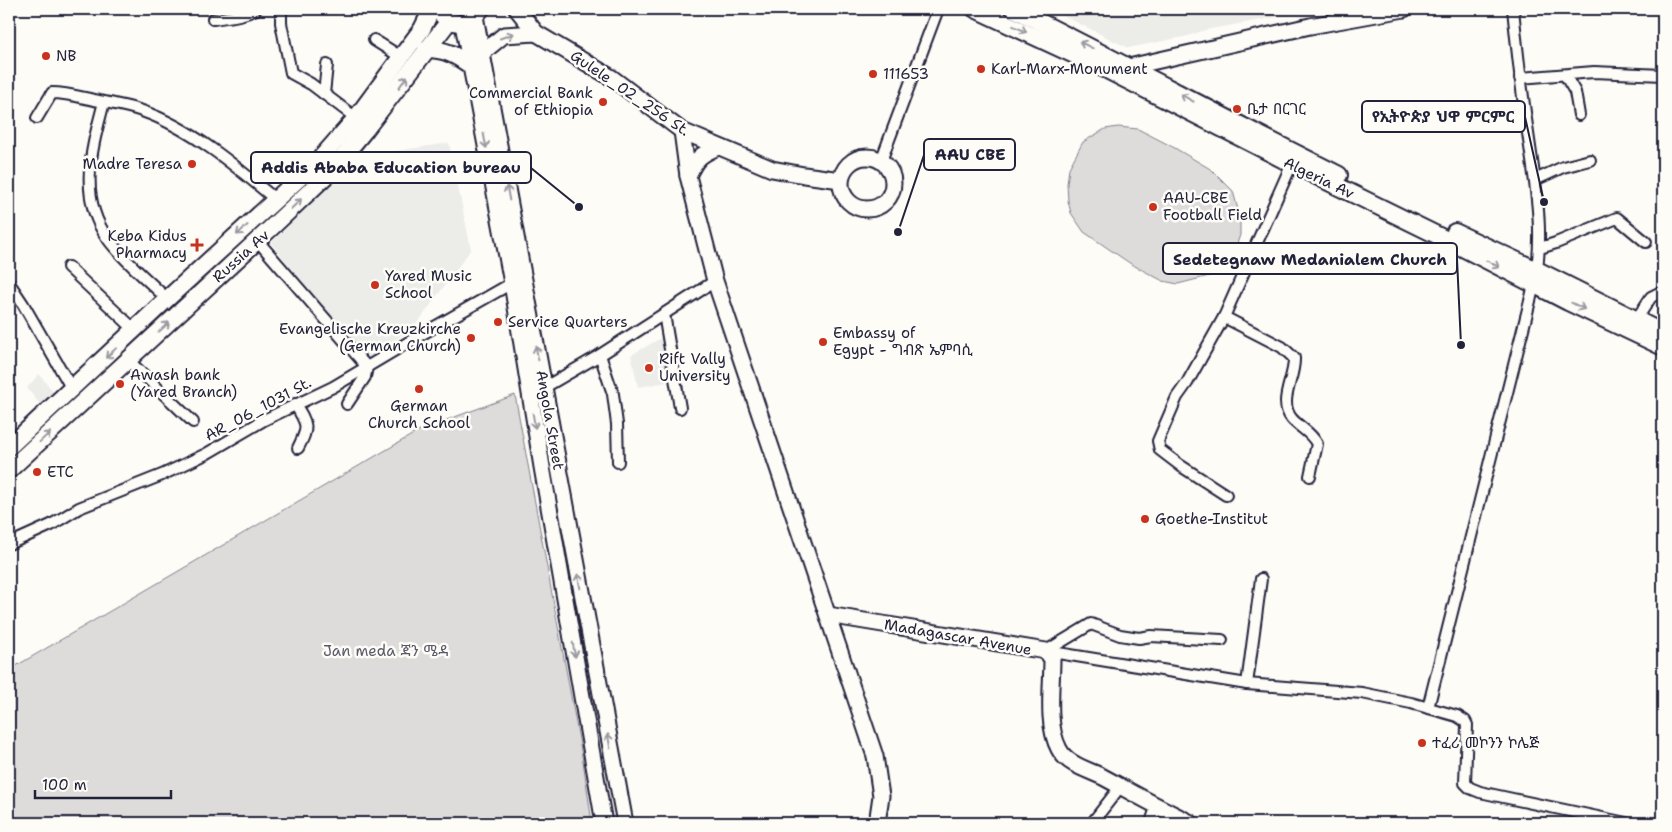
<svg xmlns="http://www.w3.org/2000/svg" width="1672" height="832" viewBox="0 0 1672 832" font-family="'Shantell Sans','Noto Sans Ethiopic',sans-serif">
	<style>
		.built { fill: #ecece9 }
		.green { fill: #dddcdb; stroke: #807f8b }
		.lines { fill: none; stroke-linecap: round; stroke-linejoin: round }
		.minor-casing { stroke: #22223b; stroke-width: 14 }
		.secondary-casing { stroke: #22223b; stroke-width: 19 }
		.primary-casing { stroke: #22223b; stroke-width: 20 }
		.minor { stroke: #fdfcf7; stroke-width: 10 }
		.secondary { stroke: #fdfcf7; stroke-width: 15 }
		.primary { stroke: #fdfcf7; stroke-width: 16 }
		.oneway { stroke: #9a9aa2 }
		.poi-dot { fill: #c8321e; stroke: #fdfcf7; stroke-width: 2 }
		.labels { text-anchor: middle; stroke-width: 5; stroke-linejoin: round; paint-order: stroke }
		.poi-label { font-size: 15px; fill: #22223b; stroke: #fdfcf7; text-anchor: start }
		.street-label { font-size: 15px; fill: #22223b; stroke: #fdfcf7 }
		.park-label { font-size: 15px; fill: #5a5a6b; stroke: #fdfcf7 }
		.leader { fill: none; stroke: #22223b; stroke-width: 2 }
		.callout-dot { fill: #22223b; stroke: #fdfcf7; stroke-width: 2 }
		.callout { fill: #fdfcf7; stroke: #22223b; stroke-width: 2 }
		.callout-label { font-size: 16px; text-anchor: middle; font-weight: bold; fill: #22223b }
	</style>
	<rect width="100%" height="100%" fill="#fdfcf7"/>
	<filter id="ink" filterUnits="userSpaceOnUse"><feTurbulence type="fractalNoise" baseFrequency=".02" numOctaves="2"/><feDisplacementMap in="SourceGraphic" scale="10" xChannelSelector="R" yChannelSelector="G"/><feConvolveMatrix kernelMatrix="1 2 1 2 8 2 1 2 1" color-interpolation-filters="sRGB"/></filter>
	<g filter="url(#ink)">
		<g class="built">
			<path d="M 1050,9 L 1320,9 L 1205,30 L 1188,36 L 1128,48 Z"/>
			<path d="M 449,143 L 471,249 L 419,321 L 368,362 L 271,243 L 356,157 Z"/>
			<path d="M 661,338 L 667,382 L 638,387 L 631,355 Z"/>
			<path d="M 39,374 L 56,395 L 46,412 L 27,388 Z"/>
		</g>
		<g class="green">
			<path d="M 1118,127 L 1138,129 L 1173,147 L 1212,170 L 1233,191 L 1240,217 L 1240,235 L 1234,252 L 1225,264 L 1213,275 L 1178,284 L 1163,281 L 1131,264 L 1084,232 L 1071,213 L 1068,201 L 1067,184 L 1069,168 L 1083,142 L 1105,129 Z"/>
			<path d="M 515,395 L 583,761 L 592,823 L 9,823 L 9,670 L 422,429 Z"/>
		</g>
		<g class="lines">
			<g class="minor-casing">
				<g id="minor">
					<path d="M 281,9 L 281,23 L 291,73 L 311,84 L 356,118"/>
					<path d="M 213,19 C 230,16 240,17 256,9"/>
					<path d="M 374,40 L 401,57"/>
					<path d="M 1565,75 L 1575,92 L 1579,115"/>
					<path d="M 1520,78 L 1594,72 L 1663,75"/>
					<path d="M 324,94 L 327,65"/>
					<path d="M 104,102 C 92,148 77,196 108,239 C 123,260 148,280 167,299"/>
					<path d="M 37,118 L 52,93 C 66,93 80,97 94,100 C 110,103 127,106 142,111 C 191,128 237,167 276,200"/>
					<path d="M 881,161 L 938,9"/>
					<path d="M 1535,180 L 1563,167 L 1590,160"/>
					<path d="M 257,240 L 367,367"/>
					<path d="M 1540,248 L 1556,243 L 1617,218 L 1646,242"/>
					<path d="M 68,267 L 135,330"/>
					<path d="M 9,283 L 23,304 L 72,389"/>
					<path d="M 664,314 L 680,408"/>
					<path d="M 1224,317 L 1282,347 L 1294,358 C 1295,379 1277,401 1292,419 C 1300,428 1311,432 1317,444 L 1310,476"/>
					<path d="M 1636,320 L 1651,297 L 1663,291"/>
					<path d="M 600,355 L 613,394 L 617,424 L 618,462"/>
					<path d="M 128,360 L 193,422"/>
					<path d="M 540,390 L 600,355 L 715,281"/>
					<path d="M 295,404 C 308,425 309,427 298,448"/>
					<path d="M 347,404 L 365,377 L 367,367"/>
					<path d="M 1226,495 L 1181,466 L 1160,450 L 1158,441 L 1177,397 L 1187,383 L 1224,317 L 1294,159"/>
					<path d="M 9,544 L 51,525 L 79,508 L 162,475 L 206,454 L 264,420 L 333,387 L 424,333 L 512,283"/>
					<path d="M 1046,651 L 1247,684 L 1362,693 L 1411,703 L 1457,716 L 1465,721 L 1467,725 L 1465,783 L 1470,788 L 1480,792 L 1626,823"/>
					<path d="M 1046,651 L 1091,624 L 1120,635 L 1139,638 L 1151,636 L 1222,640"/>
					<path d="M 1247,684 L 1261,579"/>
					<path d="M 1428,708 L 1534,285 C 1546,233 1534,178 1527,126 C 1521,87 1517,48 1513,9"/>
					<path d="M 1092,823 L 1120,787"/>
					<path d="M 1151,823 L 1156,807"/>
				</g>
			</g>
			<g class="secondary-casing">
				<g id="secondary">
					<path d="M 517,9 L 536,33 L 612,78 L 682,131 L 772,169 L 804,175 L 841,180"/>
					<path d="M 475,16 L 625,823"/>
					<path d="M 463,24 L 512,283 L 542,467 L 604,823"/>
					<path d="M 482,53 L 504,35 L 536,33"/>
					<path d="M 1120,69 L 1310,26 L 1404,9"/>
					<path d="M 682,131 L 688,176 L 715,281 L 875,756 L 881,796 L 877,823"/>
					<circle cx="867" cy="183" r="26"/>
					<path d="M 688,176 C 696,158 701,154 718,147"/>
					<path d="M 828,615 L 1046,651 L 1052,659 C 1052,686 1046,725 1059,749 C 1067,765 1089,770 1103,777 C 1133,793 1161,809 1191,823"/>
				</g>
			</g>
			<g class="primary-casing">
				<g id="primary">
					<path d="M 975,9 L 1109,71 L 1292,164 L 1451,242 L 1568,302 L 1663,347"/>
					<path d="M 1014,9 C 1123,63 1230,121 1339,175"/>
					<path d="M 442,15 L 449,21 L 463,24 L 475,16 L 481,9"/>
					<path d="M 426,49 C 445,49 456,55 471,66"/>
					<path d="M 1455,232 L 1537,270 L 1663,333"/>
					<path d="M 9,447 L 167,299 L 319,160 L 356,118 L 401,57 L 422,29 L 432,9"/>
					<path d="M 9,470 L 273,226 L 331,171 L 365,130 L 449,21"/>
				</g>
			</g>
			<use href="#minor" class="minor"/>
			<use href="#secondary" class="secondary"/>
			<use href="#primary" class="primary"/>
		</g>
		<defs><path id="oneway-shaft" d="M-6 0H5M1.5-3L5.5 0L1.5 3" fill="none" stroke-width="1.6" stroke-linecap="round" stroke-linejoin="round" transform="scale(1.25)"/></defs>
		<g class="oneway">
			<use href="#oneway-shaft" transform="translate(1020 29) rotate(25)"/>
			<use href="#oneway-shaft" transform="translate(507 36) rotate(-19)"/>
			<use href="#oneway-shaft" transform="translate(1086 45) rotate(-154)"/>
			<use href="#oneway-shaft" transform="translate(403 82) rotate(-54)"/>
			<use href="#oneway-shaft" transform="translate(1187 98) rotate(-151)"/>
			<use href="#oneway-shaft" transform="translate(485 141) rotate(79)"/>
			<use href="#oneway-shaft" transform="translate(508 193) rotate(-100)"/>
			<use href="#oneway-shaft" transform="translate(296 204) rotate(-44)"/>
			<use href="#oneway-shaft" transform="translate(242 230) rotate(138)"/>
			<use href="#oneway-shaft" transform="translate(1493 264) rotate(28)"/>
			<use href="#oneway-shaft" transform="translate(1578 306) rotate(26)"/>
			<use href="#oneway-shaft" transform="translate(164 327) rotate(-43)"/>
			<use href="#oneway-shaft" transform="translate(111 353) rotate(137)"/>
			<use href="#oneway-shaft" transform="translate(537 353) rotate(-101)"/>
			<use href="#oneway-shaft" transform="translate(534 421) rotate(81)"/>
			<use href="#oneway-shaft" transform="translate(45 437) rotate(-43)"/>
			<use href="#oneway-shaft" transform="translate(579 581) rotate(-100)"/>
			<use href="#oneway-shaft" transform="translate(574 650) rotate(80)"/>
			<use href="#oneway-shaft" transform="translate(609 741) rotate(-100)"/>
		</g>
	</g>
	<g class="poi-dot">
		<circle cx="46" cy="56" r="5"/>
		<circle cx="981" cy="69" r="5"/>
		<circle cx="873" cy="74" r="5"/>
		<circle cx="603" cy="102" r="5"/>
		<circle cx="1237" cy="109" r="5"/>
		<circle cx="192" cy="164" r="5"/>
		<circle cx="1153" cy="207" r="5"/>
		<path d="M194.5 237.5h5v5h5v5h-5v5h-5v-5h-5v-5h5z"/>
		<circle cx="375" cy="285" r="5"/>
		<circle cx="498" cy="322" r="5"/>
		<circle cx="471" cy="338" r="5"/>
		<circle cx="823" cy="342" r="5"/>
		<circle cx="649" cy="368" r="5"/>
		<circle cx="120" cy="384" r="5"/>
		<circle cx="419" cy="389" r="5"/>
		<circle cx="37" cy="472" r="5"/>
		<circle cx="1145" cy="519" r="5"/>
		<circle cx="1422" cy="743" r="5"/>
	</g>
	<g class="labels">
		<g class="poi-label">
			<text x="56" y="61">NB</text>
			<text x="991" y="74">Karl-Marx-Monument</text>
			<text x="883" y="79">111653</text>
			<text x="593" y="98" text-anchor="end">Commercial Bank<tspan x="593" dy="17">of Ethiopia</tspan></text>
			<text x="1247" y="114">ቤታ በርገር</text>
			<text x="182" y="169" text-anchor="end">Madre Teresa</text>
			<text x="1163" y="203">AAU-CBE<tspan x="1163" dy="17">Football Field</tspan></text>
			<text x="187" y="241" text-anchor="end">Keba Kidus<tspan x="187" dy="17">Pharmacy</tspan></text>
			<text x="385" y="281">Yared Music<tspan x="385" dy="17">School</tspan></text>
			<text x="508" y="327">Service Quarters</text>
			<text x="461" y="334" text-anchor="end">Evangelische Kreuzkirche<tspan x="461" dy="17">(German Church)</tspan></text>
			<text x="833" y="338">Embassy of<tspan x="833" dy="17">Egypt - ግብጽ ኤምባሲ</tspan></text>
			<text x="659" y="364">Rift Vally<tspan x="659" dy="17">University</tspan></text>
			<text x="130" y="380">Awash bank<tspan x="130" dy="17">(Yared Branch)</tspan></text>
			<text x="419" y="411" text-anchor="middle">German<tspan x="419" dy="17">Church School</tspan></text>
			<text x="47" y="477">ETC</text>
			<text x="1155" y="524">Goethe-Institut</text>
			<text x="1432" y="748">ተፈሪ መኮንን ኮሌጅ</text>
		</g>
		<g class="street-label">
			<text transform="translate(630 93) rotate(34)" y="5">Gulele_02_256 St.</text>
			<text transform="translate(1319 178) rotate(26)" y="5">Algeria Av</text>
			<text transform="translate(241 256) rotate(-42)" y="5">Russia Av</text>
			<text transform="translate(258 409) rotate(-28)" y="5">AR_06_1031 St.</text>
			<text transform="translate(550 420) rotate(80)" y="5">Angola Street</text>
			<text transform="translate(958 637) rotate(10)" y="5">Madagascar Avenue</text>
		</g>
		<g class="park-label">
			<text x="386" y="656">Jan meda ጃን ሜዳ</text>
		</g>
	</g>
	<path class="leader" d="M1544 202L1525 117M898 232L924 155M579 207L531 168M1461 345L1457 259"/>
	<g class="callout-dot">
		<circle cx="1544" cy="202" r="5"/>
		<circle cx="898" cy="232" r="5"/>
		<circle cx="579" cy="207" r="5"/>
		<circle cx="1461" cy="345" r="5"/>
	</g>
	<g class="callout">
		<rect x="1362" y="101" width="163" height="31" rx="5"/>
		<rect x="924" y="139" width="91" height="31" rx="5"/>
		<rect x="251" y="152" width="280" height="31" rx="5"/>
		<rect x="1163" y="243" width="294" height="31" rx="5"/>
	</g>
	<g class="callout-label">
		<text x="1443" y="122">የኢትዮጵያ ህዋ ምርምር</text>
		<text x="970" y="160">AAU CBE</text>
		<text x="391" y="173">Addis Ababa Education bureau</text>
		<text x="1310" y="265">Sedetegnaw Medanialem Church</text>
	</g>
	<rect width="1672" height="832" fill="none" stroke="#fdfcf7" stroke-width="30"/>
	<rect x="15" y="15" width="1642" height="802" fill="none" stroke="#22223b" stroke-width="2" filter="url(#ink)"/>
	<path d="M35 790v8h136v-8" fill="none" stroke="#22223b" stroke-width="2.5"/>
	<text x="42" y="790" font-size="15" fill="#22223b" stroke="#fdfcf7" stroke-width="4" paint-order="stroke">100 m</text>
</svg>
